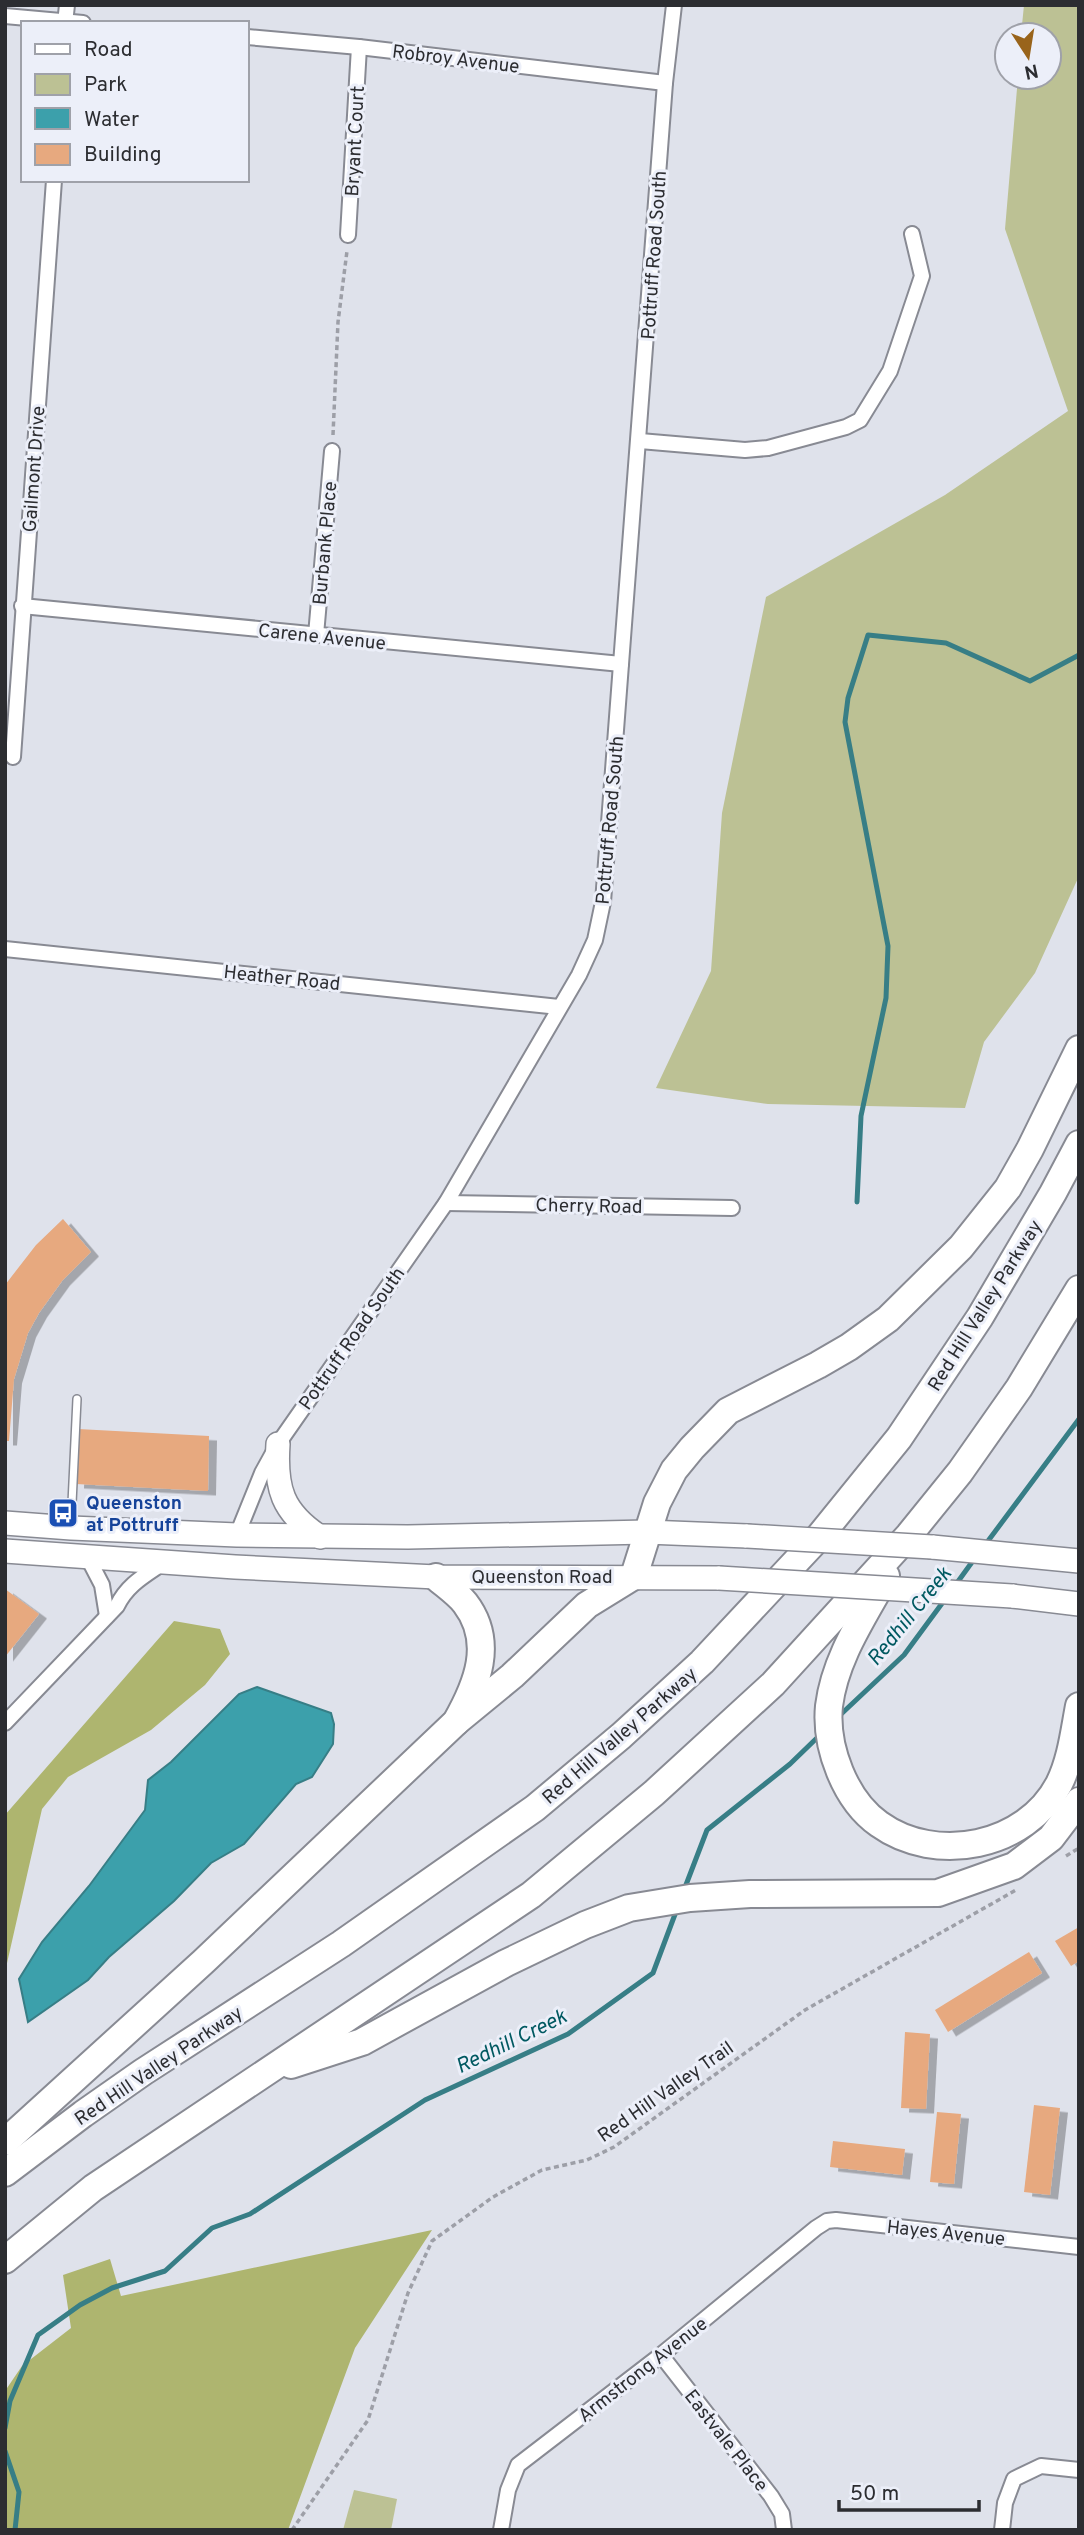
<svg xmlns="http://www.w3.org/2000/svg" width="1084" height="2535" viewBox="0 0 1084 2535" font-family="Overpass,sans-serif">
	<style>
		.green { fill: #bcc194 }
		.forest { fill: #aeb56f }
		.water { fill: #3ca0ab; stroke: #377e86; stroke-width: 2 }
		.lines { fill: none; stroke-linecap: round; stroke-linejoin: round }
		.stream { stroke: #377e86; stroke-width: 5 }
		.building { fill: #e7a97f; filter: url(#shadow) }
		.lane-casing { stroke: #888a93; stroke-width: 10 }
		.street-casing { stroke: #888a93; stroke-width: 18 }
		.primary-casing { stroke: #888a93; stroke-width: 26 }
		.highway-casing { stroke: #888a93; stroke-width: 30 }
		.path { stroke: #9d9fa7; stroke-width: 3.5; stroke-dasharray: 5 3.5; stroke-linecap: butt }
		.lane { stroke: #fff; stroke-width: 7 }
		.street { stroke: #fff; stroke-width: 14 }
		.primary { stroke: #fff; stroke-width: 23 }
		.highway { stroke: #fff; stroke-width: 26 }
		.primary-bridge-casing { stroke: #888a93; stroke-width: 26; stroke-linecap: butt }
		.primary-bridge { stroke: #fff; stroke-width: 23 }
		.labels { text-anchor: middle; stroke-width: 6; stroke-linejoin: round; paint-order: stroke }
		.street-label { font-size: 19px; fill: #2c2d31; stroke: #eceff9 }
		.transit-label { font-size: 19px; font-weight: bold; fill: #164399; stroke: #eceff9; text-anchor: start }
		.water-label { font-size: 21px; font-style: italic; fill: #005961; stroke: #eceff9 }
	</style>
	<defs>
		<filter id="shadow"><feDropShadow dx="8" dy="4.5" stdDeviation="0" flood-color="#0004"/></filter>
	</defs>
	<rect width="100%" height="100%" fill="#dfe2eb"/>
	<g class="green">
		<path d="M 1024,5 L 1079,5 L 1079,876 L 1035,973 L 984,1042 L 965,1108 L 768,1104 L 656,1088 L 711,971 L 722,813 L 766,597 L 945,495 L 1068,411 L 1005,229 L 1018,77 L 1049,77 L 1049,35 L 1021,35 Z"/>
		<path d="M 354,2490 L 397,2499 L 391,2530 L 343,2530 Z"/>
	</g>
	<g class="forest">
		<path d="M 174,1621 L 220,1629 L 230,1654 L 205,1685 L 151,1730 L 68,1777 L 42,1809 L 5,1972 L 5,1815 Z"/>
		<path d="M 432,2230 L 355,2348 L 288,2530 L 5,2530 L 5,2391 L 22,2366 L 71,2328 L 63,2275 L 110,2259 L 121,2296 Z"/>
	</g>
	<path class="water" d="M 257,1687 L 331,1713 L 334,1724 L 333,1744 L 312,1777 L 296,1784 L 244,1844 L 211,1863 L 174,1901 L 109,1957 L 88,1980 L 28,2022 L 19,1979 L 42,1942 L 89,1886 L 145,1810 L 148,1780 L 171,1762 L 239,1694 Z"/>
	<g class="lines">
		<g class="stream">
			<path d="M 857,1202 L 861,1116 L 886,998 L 888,946 L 845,722 L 848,698 L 868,635 L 946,643 L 1030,681 L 1079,655"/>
			<path d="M 985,1545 L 1079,1419"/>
			<path d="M 954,1587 L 975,1558"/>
			<path d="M 838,1717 L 904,1655 L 946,1598"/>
			<path d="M 684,1890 L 707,1830 L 790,1764 L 821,1734"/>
			<path d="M 5,2428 L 10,2401 L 38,2335 L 80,2305 L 112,2288 L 165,2271 L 212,2228 L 250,2214 L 425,2100 L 568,2034 L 653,1973 L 677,1909"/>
			<path d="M 5,2451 L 19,2492 L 15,2530"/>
		</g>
	</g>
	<g class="building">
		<path d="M 63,1219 L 91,1252 L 62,1281 L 39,1313 L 28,1333 L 14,1379 L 9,1441 L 5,1441 L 5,1285 L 36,1245 Z"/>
		<path d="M 78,1429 L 209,1436 L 208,1491 L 76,1484 Z"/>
		<path d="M 5,1589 L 39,1614 L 5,1657 Z"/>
		<path d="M 1079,1927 L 1079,1961 L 1071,1966 L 1055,1941 Z"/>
		<path d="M 1029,1952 L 1042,1973 L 948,2032 L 935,2010 Z"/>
		<path d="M 905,2032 L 930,2034 L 926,2109 L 901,2108 Z"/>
		<path d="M 1034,2105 L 1060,2108 L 1050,2195 L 1024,2192 Z"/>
		<path d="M 937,2112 L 961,2114 L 954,2184 L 930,2182 Z"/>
		<path d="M 833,2141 L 905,2149 L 902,2175 L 830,2167 Z"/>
	</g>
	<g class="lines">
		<g class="lane-casing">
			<path id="lane" d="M 71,1524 L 77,1399"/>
		</g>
		<g class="street-casing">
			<g id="street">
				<path d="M 5,16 L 83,23"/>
				<path d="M 65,23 L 67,5"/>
				<path d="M 247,37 L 359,47 L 665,83"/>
				<path d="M 348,235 L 359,47"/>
				<path d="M 640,441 L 745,450 L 768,448 L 846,427 L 860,420 L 890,371 L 922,276 L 912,234"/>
				<path d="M 22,606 L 621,664"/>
				<path d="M 316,635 L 332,451"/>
				<path d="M 13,757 L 54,180"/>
				<path d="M 5,949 L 559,1007"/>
				<path d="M 446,1203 L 732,1208"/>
				<path d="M 237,1535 L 262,1473 L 278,1444 L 446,1203 L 579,975 L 595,940 L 603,902 L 665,83 L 674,5"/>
				<path d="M 88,1558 L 102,1585 L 107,1616"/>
				<path d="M 5,1723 L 117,1606 C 127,1585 144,1576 163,1563"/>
				<path d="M 661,2355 L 771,2496 L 782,2514 L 784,2530"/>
				<path d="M 501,2530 L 508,2490 L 518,2465 L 661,2355 L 816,2228 L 827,2221 L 836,2220 L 1079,2247"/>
				<path d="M 1002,2530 L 1005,2503 L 1014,2479 L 1041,2466 L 1079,2470"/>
			</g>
		</g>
		<g class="primary-casing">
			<g id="primary">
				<path d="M 278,1444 C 275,1488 282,1512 320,1537"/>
				<path d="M 5,1523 L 71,1528 L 237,1535 L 408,1537 L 647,1532 L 747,1536"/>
				<path d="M 932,1547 L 1079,1561"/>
				<path d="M 5,1551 L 235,1567 L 436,1577 L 719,1578"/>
				<path d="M 1012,1596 L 1079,1604"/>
			</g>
		</g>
		<g class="highway-casing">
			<g id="highway">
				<path d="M 886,1576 C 863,1618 835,1658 829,1706 C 825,1747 845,1800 879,1824 C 936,1865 1026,1847 1059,1784 C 1071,1760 1074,1732 1079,1706"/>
				<path d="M 456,1722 L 512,1676 L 587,1605 L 634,1576 L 657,1503 L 674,1470 L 692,1448 L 728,1411 L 818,1365 L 849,1347 L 888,1319 L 961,1247 L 1008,1188 L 1030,1149 L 1079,1049"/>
				<path d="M 291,2065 L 362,2042 L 506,1963 L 585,1925 L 629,1908 L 690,1898 L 750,1894 L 938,1893 L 1014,1866 L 1051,1838 L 1079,1801"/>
				<path d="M 5,2142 L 203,1962 L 456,1722 C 477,1685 495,1642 465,1603 C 457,1593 445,1585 436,1577"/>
				<path d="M 5,2173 L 83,2114 L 143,2072 L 341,1944 L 535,1808 L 621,1736 L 702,1662 L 818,1538 L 899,1438 L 980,1317 L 1053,1193 L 1079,1144"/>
				<path d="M 5,2260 L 93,2188 L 531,1895 L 654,1793 L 773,1684 L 909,1535 L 960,1472 L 1019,1388 L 1079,1289"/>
			</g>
		</g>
		<g class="path">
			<path d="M 333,435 L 338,322 L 347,251"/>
			<path d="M 1066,1856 L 1079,1848"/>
			<path d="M 292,2530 L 368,2420 L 408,2293 L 432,2241 L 493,2197 L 542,2170 L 587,2160 L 614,2147 L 805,2010 L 1016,1890"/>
		</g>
		<use href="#lane" class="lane"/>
		<use href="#street" class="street"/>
		<use href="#primary" class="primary"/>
		<use href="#highway" class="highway"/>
		<g class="primary-bridge-casing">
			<g id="primary-bridge">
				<path d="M 747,1536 L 932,1547"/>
				<path d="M 719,1578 L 1012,1596"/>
			</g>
		</g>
		<use href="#primary-bridge" class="primary-bridge"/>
	</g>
	<defs>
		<g id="bus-square" transform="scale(1.575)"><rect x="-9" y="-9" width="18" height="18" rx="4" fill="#1a4fb4" stroke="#eceff9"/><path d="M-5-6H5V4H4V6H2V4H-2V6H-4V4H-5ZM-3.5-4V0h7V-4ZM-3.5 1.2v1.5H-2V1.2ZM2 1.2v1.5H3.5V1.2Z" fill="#fff"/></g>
	</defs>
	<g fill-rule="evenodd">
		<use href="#bus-square" x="63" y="1513"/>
	</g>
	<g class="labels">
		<g class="street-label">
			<text transform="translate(456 58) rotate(7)" y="7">Robroy Avenue</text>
			<text transform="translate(354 141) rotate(-87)" y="7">Bryant Court</text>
			<text transform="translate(653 255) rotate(-86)" y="7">Pottruff Road South</text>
			<text transform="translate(33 469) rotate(-86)" y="7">Gailmont Drive</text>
			<text transform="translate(324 543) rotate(-85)" y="7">Burbank Place</text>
			<text transform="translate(322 636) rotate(6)" y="7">Carene Avenue</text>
			<text transform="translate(609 820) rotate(-85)" y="7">Pottruff Road South</text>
			<text transform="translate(282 977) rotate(6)" y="7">Heather Road</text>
			<text transform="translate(589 1205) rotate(1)" y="7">Cherry Road</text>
			<text transform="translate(984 1305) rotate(-58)" y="7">Red Hill Valley Parkway</text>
			<text transform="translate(351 1338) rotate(-55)" y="7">Pottruff Road South</text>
			<text x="542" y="1583">Queenston Road</text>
			<text transform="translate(619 1735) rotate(-41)" y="7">Red Hill Valley Parkway</text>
			<text transform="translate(158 2065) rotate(-34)" y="7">Red Hill Valley Parkway</text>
			<text transform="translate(665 2091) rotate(-35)" y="7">Red Hill Valley Trail</text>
			<text transform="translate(946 2232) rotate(6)" y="7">Hayes Avenue</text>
			<text transform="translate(642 2369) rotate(-38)" y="7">Armstrong Avenue</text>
			<text transform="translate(727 2440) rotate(52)" y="7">Eastvale Place</text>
		</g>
		<g class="transit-label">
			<text x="86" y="1509">Queenston<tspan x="86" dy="22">at Pottruff</tspan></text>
		</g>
		<g class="water-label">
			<text transform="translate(909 1616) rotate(-51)" y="7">Redhill Creek</text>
			<text transform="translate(511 2041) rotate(-26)" y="7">Redhill Creek</text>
		</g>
	</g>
	<rect width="1084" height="2535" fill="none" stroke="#2c2d31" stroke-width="14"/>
	<rect x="21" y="21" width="228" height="161" fill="#eceff9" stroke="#9fa1a9" stroke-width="2"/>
	<rect x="35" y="44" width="35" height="10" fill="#ffffff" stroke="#9fa1a9" stroke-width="2"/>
	<text x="84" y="56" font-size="21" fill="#2c2d31">Road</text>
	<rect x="35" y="74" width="35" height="21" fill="#bcc194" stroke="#9fa1a9" stroke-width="2"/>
	<text x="84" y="91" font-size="21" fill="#2c2d31">Park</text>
	<rect x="35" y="108" width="35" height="21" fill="#3ca0ab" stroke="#9fa1a9" stroke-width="2"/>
	<text x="84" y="126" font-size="21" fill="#2c2d31">Water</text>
	<rect x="35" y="144" width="35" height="21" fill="#e7a97f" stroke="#9fa1a9" stroke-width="2"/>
	<text x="84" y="161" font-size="21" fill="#2c2d31">Building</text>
	<g transform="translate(1028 56) rotate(168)"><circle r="33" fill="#eceff9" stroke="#9fa1a9" stroke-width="2"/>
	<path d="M0-5L12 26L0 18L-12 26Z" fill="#99641b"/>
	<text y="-10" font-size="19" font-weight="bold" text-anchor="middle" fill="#2c2d31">N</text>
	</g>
	<path d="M839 2500v10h140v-10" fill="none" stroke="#2c2d31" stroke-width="3.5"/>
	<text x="850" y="2500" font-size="21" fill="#2c2d31" stroke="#eceff9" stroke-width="5" paint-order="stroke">50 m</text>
</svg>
